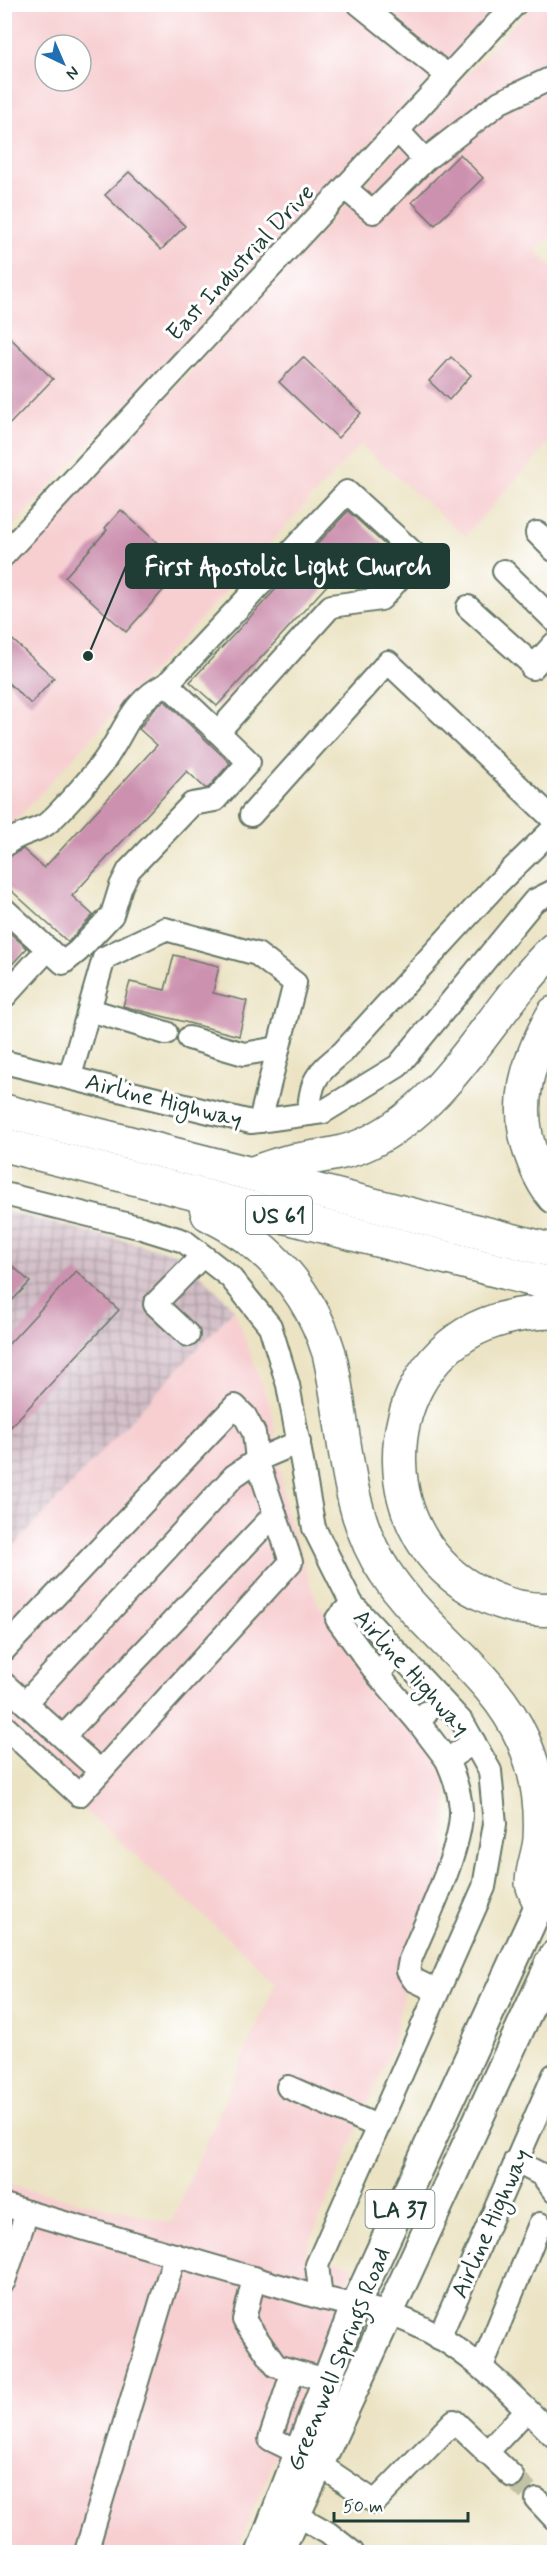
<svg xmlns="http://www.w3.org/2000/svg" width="559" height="2557" viewBox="0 0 559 2557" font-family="Mynerve,sans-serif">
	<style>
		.built { fill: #f7cfd1; fill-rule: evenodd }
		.industrial { fill: url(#industrial-grid) }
		.building { fill: #cc91af }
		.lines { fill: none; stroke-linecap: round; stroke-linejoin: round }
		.minor-tunnel { stroke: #c2c2a6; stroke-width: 22; stroke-dasharray: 22 11; stroke-linecap: butt }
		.minor-casing { stroke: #676; stroke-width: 26 }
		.major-casing { stroke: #676; stroke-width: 32 }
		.highway-casing { stroke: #676; stroke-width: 36 }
		.minor { stroke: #fff; stroke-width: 22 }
		.major { stroke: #fff; stroke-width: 28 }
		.highway { stroke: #fff; stroke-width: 33 }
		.labels { text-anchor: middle; stroke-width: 6; stroke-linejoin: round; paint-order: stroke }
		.shield { fill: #fff; stroke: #627771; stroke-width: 1.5 }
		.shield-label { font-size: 22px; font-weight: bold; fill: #1f3d34 }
		.street-label { font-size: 24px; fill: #1f3d34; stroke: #fff }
		.leader { fill: none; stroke: #1f3d34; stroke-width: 2 }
		.callout-dot { fill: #1f3d34; stroke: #fff; stroke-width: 2 }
		.callout { fill: #1f3d34; stroke: #1f3d34; stroke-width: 2 }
		.callout-label { font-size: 26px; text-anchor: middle; font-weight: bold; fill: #fff }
	</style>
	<defs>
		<pattern id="industrial-grid" width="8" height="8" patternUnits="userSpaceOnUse" patternTransform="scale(1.5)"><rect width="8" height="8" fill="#d2bdc6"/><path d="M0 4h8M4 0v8" fill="none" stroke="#aa9ba2"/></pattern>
	</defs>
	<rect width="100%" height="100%" fill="#fff"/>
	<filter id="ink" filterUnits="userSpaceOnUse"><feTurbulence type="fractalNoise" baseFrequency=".0167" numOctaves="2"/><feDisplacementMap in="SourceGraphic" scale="12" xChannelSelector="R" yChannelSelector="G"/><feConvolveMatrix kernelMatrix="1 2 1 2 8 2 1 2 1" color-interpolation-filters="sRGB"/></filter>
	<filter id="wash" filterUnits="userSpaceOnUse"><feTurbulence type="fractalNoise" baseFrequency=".008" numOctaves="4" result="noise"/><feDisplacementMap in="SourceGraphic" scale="24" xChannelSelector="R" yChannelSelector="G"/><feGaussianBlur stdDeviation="1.35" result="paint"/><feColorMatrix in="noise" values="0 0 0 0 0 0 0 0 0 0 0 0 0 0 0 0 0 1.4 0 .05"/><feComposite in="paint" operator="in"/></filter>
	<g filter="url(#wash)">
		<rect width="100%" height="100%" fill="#ebe3c3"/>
		<g class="built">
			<path d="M 5,5 L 499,5 L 5,535 ZM 45,45 L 81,45 L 81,81 L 45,81 Z"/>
			<path d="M 532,5 L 554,5 L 554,231 L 536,251 L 554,269 L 554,438 L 465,536 L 360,445 L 5,832 L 4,573 Z"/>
			<path d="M 234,1309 L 272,1411 L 287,1516 L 317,1603 L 447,1760 L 446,1871 L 408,1971 L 392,2047 L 305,2254 L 354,2266 L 236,2552 L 5,2552 L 5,2184 L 171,2223 L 276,1981 L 5,1739 L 4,1556 Z"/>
		</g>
		<path class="industrial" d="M 5,1211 L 182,1255 L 234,1309 L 5,1556 Z"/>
		<g id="blocks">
			<g class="building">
				<path d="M 460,154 L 483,178 L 435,225 L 412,202 Z"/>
				<path d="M 129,172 L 185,226 L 161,250 L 105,195 Z"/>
				<path d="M 4,332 L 53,379 L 4,430 Z"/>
				<path d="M 303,357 L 361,413 L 338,438 L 279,382 Z"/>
				<path d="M 451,357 L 471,375 L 449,400 L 429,381 Z"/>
				<path d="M 121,510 L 184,567 L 126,632 L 65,577 L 107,530 L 105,528 Z"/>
				<path d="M 348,511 L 399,558 L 376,584 L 350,560 L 217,706 L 190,682 Z"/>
				<path d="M 4,632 L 54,678 L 31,704 L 4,679 Z"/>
				<path d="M 165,701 L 230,763 L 208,788 L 205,788 L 187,771 L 72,896 L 93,915 L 68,942 L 4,884 L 4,859 L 23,849 L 44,868 L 157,745 L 139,729 L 154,709 Z"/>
				<path d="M 4,928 L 27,948 L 4,973 Z"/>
				<path d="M 174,955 L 219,966 L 213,993 L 247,1001 L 239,1036 L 123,1006 L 130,982 L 165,990 Z"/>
				<path d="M 4,1258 L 30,1282 L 4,1309 Z"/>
				<path d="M 76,1271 L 119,1310 L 4,1434 L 4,1349 Z"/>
			</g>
		</g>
	</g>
	<g filter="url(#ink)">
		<use href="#blocks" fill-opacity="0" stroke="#676" stroke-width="1.5"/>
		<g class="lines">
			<path class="minor-tunnel" d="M 512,2476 L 537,2500"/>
			<g class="minor-casing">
				<g id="minor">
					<path d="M 359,4 L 448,76"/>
					<path d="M 425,160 L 500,102 L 554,77"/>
					<path d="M 345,188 L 373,212 L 425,160 L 398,131"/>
					<path d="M 537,533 L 554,550"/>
					<path d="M 4,555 L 515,4"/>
					<path d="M 504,571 L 554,620"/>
					<path d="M 468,607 L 534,666"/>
					<path d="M 532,668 L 554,644"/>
					<path d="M 167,684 L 218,732"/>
					<path d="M 251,815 L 388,662 L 554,820"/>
					<path d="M 4,846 C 15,834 32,833 45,825 C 55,819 96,772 104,761 C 125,732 131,701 167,684 L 347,492 L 418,557 L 381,599 L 331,606 L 218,732 L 249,762 L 215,800 L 192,804 L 129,870 L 121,886 L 112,915 L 78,951 L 63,963 L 4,909"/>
					<path d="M 4,997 L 48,949"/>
					<path d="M 90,1010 L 166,1033"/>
					<path d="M 189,1038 L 244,1054 L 278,1048"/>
					<path d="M 4,1062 L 251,1122 L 323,1112 L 398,1066 L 534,901 L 554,891"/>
					<path d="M 70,1076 L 104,958 L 165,929 L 257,954 L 295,983 L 260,1121"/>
					<path d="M 309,1114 C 310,1080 317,1073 343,1052 L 497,884 L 554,828"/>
					<path d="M 4,1194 L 142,1228 L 184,1241 L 230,1277 L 270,1326 L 288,1385 L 314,1528 L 352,1604 L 463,1723 L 490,1771 L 495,1824 L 484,1887 L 317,2265 L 321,2298 C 344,2303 367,2307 389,2314 C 457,2336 505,2388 554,2436"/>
					<path d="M 188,1335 L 155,1304 L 202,1256"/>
					<path d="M 352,1604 L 337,1619 L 378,1675"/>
					<path d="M 4,1650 L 235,1406 L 245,1416 L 254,1433 L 257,1460 L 291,1562 L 79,1795 L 4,1726"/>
					<path d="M 396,1652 L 378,1675 L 419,1723"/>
					<path d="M 4,1684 L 25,1703 L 234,1476 L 257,1460 L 299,1442"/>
					<path d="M 25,1703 L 100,1771"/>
					<path d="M 427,1712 L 419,1723 L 447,1760"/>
					<path d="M 63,1737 L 275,1514"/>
					<path d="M 437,1991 L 414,1980 L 408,1971 L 410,1960 C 425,1923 463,1847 461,1809 C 460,1792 454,1776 447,1760 L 474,1742"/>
					<path d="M 288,2087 L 377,2126"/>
					<path d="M 515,2161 L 542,2175 L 554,2191"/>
					<path d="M 4,2205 L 27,2212"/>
					<path d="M 254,2278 L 244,2320 L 276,2366 L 327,2380"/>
					<path d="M 4,2281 L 27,2212 L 321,2298"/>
					<path d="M 439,2338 L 554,2075"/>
					<path d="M 482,2366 L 540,2224"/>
					<path d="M 293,2371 L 270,2439 L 299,2453"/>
					<path d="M 486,2453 L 527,2410"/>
					<path d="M 320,2465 L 375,2502 L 454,2421 L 512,2476"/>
					<path d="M 537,2500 L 554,2518"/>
					<path d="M 296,2515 L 328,2533 L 352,2552"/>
					<path d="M 86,2552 L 175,2255"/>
				</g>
			</g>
			<g class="major-casing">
				<g id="major">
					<path d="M 282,2545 L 554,1955"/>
					<path d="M 261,2552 L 355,2306 L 554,1873"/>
				</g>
			</g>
			<g class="highway-casing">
				<g id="highway">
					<path d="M 554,1013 C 527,1060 512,1109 534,1162 C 539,1174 545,1187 554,1197"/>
					<path d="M 4,1111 L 554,1251"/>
					<path d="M 4,1145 L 554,1285"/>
					<path d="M 253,1173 C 267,1168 282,1162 297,1160 C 321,1156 345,1154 368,1143 C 452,1102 490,1011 554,949"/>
					<path d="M 203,1196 L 208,1214 C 267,1243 309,1289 329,1353 C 346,1424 343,1511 385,1572 C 425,1633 494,1673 523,1740 C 537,1771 542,1805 540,1839 C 539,1853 532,1869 532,1883 C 533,1890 538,1898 541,1905"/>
					<path d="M 554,1312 C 527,1312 500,1317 475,1329 C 371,1383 376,1542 480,1593 C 503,1605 528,1611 554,1609"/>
					<path d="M 551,1964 L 554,1963"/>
				</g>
			</g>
			<use href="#minor" class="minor"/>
			<use href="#major" class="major"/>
			<use href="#highway" class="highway"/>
		</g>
	</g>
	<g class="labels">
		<g class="shield">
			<rect x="246" y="1196" width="66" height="38" rx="4.5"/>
			<rect x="365.5" y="2190" width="69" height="38" rx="4.5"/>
		</g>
		<g class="shield-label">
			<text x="279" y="1223">US 61</text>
			<text x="400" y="2217">LA 37</text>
		</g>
		<g class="street-label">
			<text transform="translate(240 262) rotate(-47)" y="8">East Industrial Drive</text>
			<text transform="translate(164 1100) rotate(14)" y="8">Airline Highway</text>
			<text transform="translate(412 1672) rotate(48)" y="8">Airline Highway</text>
			<text transform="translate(490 2223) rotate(-66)" y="8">Airline Highway</text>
			<text transform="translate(338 2359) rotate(-68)" y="8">Greenwell Springs Road</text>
		</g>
	</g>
	<path class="leader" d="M88 656L126 566"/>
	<circle class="callout-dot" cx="88" cy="656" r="6"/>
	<rect class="callout" x="126" y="544" width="323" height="44" rx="6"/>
	<g class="callout-label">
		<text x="288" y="575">First Apostolic Light Church</text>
	</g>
	<rect width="559" height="2557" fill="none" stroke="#fff" stroke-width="24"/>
	<g transform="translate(63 63) rotate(136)"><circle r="28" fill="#ffffff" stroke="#a5b1ae" stroke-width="1.5"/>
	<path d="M0-4.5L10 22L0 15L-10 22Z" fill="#1f6fb2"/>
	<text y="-9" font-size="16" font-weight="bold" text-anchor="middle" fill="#1f3d34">N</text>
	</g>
	<path d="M334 2512v9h134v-9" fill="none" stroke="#1f3d34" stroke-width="3"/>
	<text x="343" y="2512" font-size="18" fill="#1f3d34" stroke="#ffffff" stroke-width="4.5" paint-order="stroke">50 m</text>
</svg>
